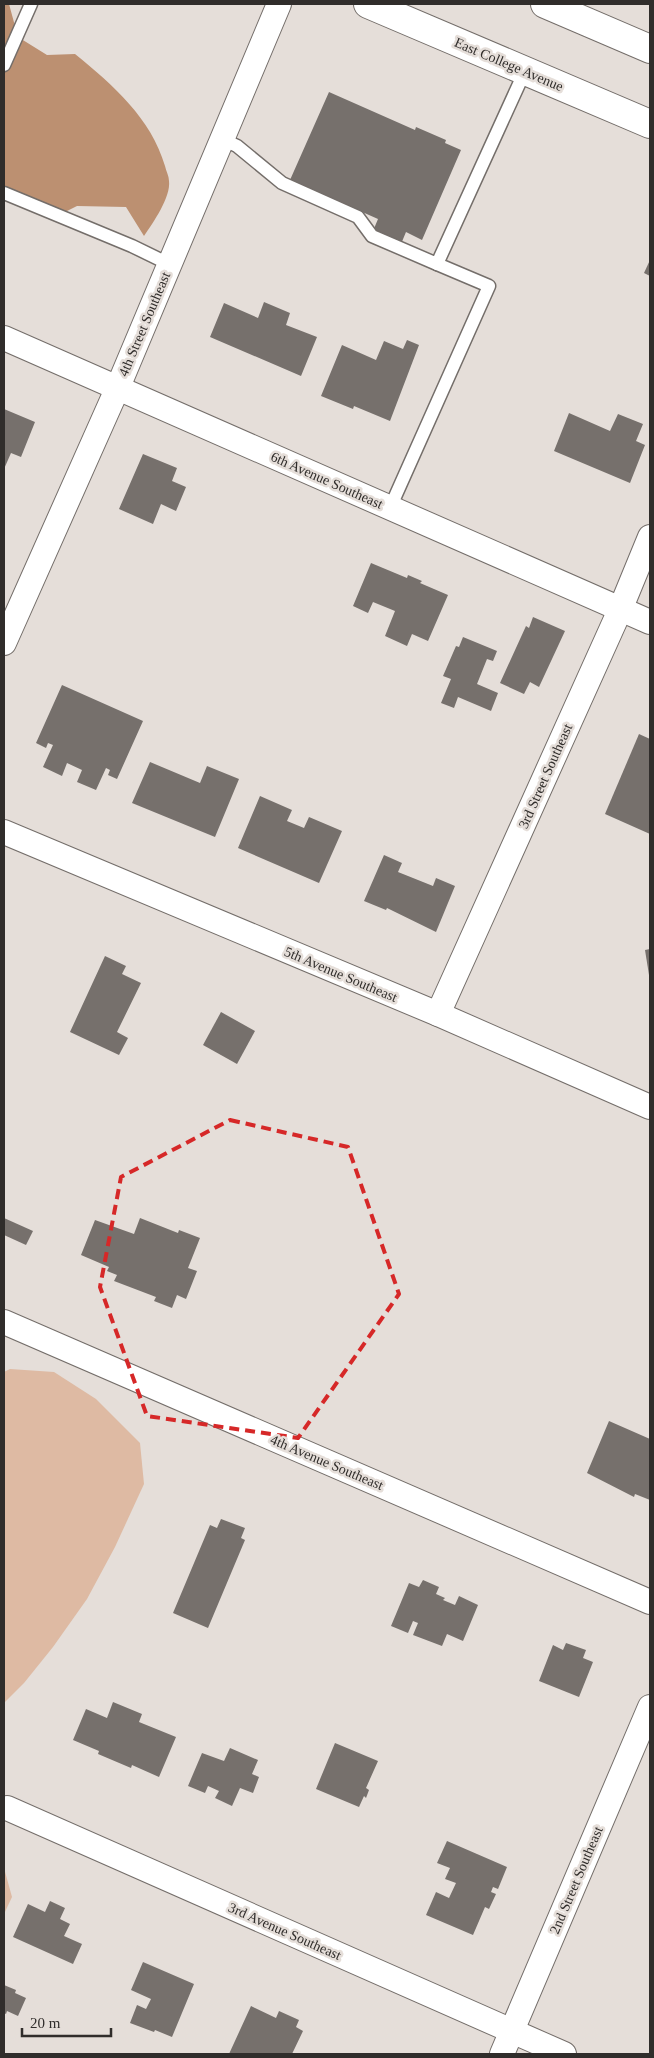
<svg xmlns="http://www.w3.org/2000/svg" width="654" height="2058" viewBox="0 0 654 2058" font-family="'Times New Roman',serif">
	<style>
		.green { fill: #debaa3 }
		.forest { fill: #bc9071 }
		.building { fill: #76706c }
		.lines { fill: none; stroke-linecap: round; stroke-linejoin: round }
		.service-casing { stroke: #746e6a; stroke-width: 15 }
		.minor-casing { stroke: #746e6a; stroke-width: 26 }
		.secondary-casing { stroke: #746e6a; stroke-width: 30 }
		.service { stroke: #fff; stroke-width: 12 }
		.minor { stroke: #fff; stroke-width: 24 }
		.secondary { stroke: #fff; stroke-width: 28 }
		.marked { fill: none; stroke: #d62828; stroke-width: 4; stroke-dasharray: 10 6; stroke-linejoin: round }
		.labels { text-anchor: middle; stroke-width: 5; stroke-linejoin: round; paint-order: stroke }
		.street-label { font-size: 14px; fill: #302d2b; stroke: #e5ded9 }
	</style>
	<rect width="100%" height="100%" fill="#e5ded9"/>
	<g class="green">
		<path d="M 10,1369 L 54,1372 L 96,1399 L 140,1443 L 144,1484 L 115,1547 L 87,1599 L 53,1647 L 24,1683 L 4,1703 L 4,1372 Z"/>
		<path d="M 4,1868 L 12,1897 L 4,1914 Z"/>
	</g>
	<path class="forest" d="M 4,4 L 9,4 L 18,37 L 47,55 L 75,54 C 113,85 151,118 165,166 C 166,171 169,176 169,181 C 171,197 153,223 144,236 L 126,207 L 77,206 L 61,214 L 4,196 Z"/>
	<g class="building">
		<path d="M 329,92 L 415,130 L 416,127 L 446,140 L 445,143 L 461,150 L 422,240 L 406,232 L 401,244 L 373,231 L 378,219 L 290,180 Z"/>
		<path d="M 650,260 L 650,276 L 644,273 Z"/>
		<path d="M 264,302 L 290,313 L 286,325 L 317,337 L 301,376 L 210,337 L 224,303 L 258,318 Z"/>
		<path d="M 407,340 L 419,345 L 390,421 L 354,406 L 353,409 L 321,396 L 342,345 L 376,360 L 384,341 L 403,349 Z"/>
		<path d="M 4,409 L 35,422 L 21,457 L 11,453 L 4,469 Z"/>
		<path d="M 569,413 L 610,431 L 618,414 L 643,424 L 636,441 L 645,445 L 630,483 L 554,451 Z"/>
		<path d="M 143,454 L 177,468 L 172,481 L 186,487 L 176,511 L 161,504 L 153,524 L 119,509 Z"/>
		<path d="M 371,563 L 407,578 L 408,575 L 422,581 L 420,583 L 448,595 L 428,641 L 412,634 L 407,646 L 385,636 L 395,611 L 373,602 L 368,613 L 353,606 Z"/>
		<path d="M 533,617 L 565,631 L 539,687 L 530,682 L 524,694 L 500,683 L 526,626 L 529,628 Z"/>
		<path d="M 463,637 L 497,651 L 493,661 L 487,659 L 477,684 L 498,693 L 491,711 L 458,697 L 454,708 L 441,703 L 451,679 L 443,676 L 456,646 L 459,647 Z"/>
		<path d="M 62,685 L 143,721 L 117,779 L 108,775 L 110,770 L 106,768 L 96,790 L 77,782 L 82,770 L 67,763 L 62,776 L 43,767 L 53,745 L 48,743 L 46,748 L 36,743 Z"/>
		<path d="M 639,734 L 650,739 L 650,834 L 605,814 Z"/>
		<path d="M 150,762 L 200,783 L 207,766 L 239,779 L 215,837 L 132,803 Z"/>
		<path d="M 260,796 L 292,810 L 287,821 L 304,828 L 309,817 L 342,831 L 319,883 L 238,848 Z"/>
		<path d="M 384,855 L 402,863 L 398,872 L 433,886 L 436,878 L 455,886 L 436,932 L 387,908 L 386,910 L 364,901 Z"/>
		<path d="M 650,949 L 650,975 L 649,975 L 645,950 Z"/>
		<path d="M 105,956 L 126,966 L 122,974 L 141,983 L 117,1032 L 128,1038 L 119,1055 L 70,1032 Z"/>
		<path d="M 221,1012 L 255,1031 L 237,1064 L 203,1045 Z"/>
		<path d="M 4,1218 L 33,1231 L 26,1245 L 4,1235 Z"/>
		<path d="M 140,1218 L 178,1233 L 179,1230 L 200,1238 L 188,1268 L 197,1271 L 186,1299 L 177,1295 L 172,1308 L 154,1301 L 156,1297 L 114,1281 L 117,1275 L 107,1271 L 109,1267 L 81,1255 L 95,1220 L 134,1234 Z"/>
		<path d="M 609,1421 L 650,1439 L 650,1500 L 635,1494 L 634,1497 L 587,1473 Z"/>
		<path d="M 221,1519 L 245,1528 L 241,1538 L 245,1540 L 208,1628 L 173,1613 L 210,1525 L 217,1528 Z"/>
		<path d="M 423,1580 L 439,1587 L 436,1594 L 445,1598 L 443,1600 L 455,1605 L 459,1596 L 478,1605 L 463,1641 L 447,1634 L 442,1646 L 413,1635 L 418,1623 L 413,1621 L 408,1633 L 391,1626 L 409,1583 L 419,1587 Z"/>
		<path d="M 566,1643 L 586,1650 L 583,1658 L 593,1662 L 579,1697 L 539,1681 L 553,1645 L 563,1650 Z"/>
		<path d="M 113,1702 L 142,1714 L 139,1722 L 176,1737 L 159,1777 L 132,1765 L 131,1768 L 98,1754 L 99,1751 L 73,1740 L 86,1709 L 107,1718 Z"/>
		<path d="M 335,1743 L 378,1761 L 366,1788 L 369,1790 L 366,1798 L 364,1796 L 359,1807 L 316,1789 Z"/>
		<path d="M 230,1748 L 258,1760 L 252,1774 L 259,1777 L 253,1793 L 240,1788 L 232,1806 L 215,1798 L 219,1791 L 208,1786 L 205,1793 L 188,1786 L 202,1753 L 224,1761 Z"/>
		<path d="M 447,1841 L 507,1867 L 498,1889 L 493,1887 L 491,1892 L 496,1894 L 489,1909 L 485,1907 L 473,1935 L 426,1915 L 436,1892 L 449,1898 L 456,1883 L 445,1879 L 450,1868 L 437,1863 Z"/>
		<path d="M 50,1901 L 65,1908 L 60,1919 L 70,1924 L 64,1936 L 82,1944 L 73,1964 L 13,1937 L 28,1904 L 45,1912 Z"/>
		<path d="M 143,1962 L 194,1984 L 172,2037 L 155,2030 L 154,2032 L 130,2023 L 137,2005 L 146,2009 L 151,1999 L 131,1990 Z"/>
		<path d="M 4,1985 L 16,1990 L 15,1993 L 26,1998 L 18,2016 L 7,2011 L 6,2014 L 4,2013 Z"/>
		<path d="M 251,2006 L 276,2018 L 279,2011 L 299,2020 L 296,2027 L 303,2031 L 292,2054 L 229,2054 Z"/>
	</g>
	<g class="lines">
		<g class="service-casing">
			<g id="service">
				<path d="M 4,65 L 31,4"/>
				<path d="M 222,139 L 237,146 L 282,183 L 358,217 L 372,236 L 437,264 L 525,71"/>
				<path d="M 4,193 L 132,246 L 169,264"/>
				<path d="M 390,508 L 489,286 L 437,264"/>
			</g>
		</g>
		<g class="minor-casing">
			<g id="minor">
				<path d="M 4,338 L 650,622"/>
				<path d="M 4,643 L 118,387 L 279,4"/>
				<path d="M 4,832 L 438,1014 L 650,1107"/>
				<path d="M 438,1014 L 620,610 L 650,537"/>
				<path d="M 4,1322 L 650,1602"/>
				<path d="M 7,1808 L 564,2054"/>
				<path d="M 502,2054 L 650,1707"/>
			</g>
		</g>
		<g class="secondary-casing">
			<g id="secondary">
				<path d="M 368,4 L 650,124"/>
				<path d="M 545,4 L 650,49"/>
			</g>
		</g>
		<use href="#service" class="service"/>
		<use href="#minor" class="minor"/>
		<use href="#secondary" class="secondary"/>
	</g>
	<path class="marked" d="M 230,1120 L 348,1147 L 399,1294 L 298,1438 L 147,1416 L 100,1287 L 121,1177 Z"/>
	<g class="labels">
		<g class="street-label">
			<text transform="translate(509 64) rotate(23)" y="5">East College Avenue</text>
			<text transform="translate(144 324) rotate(-67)" y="5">4th Street Southeast</text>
			<text transform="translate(327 480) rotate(24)" y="5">6th Avenue Southeast</text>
			<text transform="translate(545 776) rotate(-66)" y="5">3rd Street Southeast</text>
			<text transform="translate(341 974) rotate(23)" y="5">5th Avenue Southeast</text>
			<text transform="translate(327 1462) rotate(23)" y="5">4th Avenue Southeast</text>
			<text transform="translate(576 1880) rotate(-67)" y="5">2nd Street Southeast</text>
			<text transform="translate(285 1931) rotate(24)" y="5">3rd Avenue Southeast</text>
		</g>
	</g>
	<rect width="654" height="2058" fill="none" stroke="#302d2b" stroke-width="10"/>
	<path d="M22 2028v8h89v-8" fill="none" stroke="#302d2b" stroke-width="2.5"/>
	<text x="30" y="2028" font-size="15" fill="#302d2b" stroke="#e5ded9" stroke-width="4" paint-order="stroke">20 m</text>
</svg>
